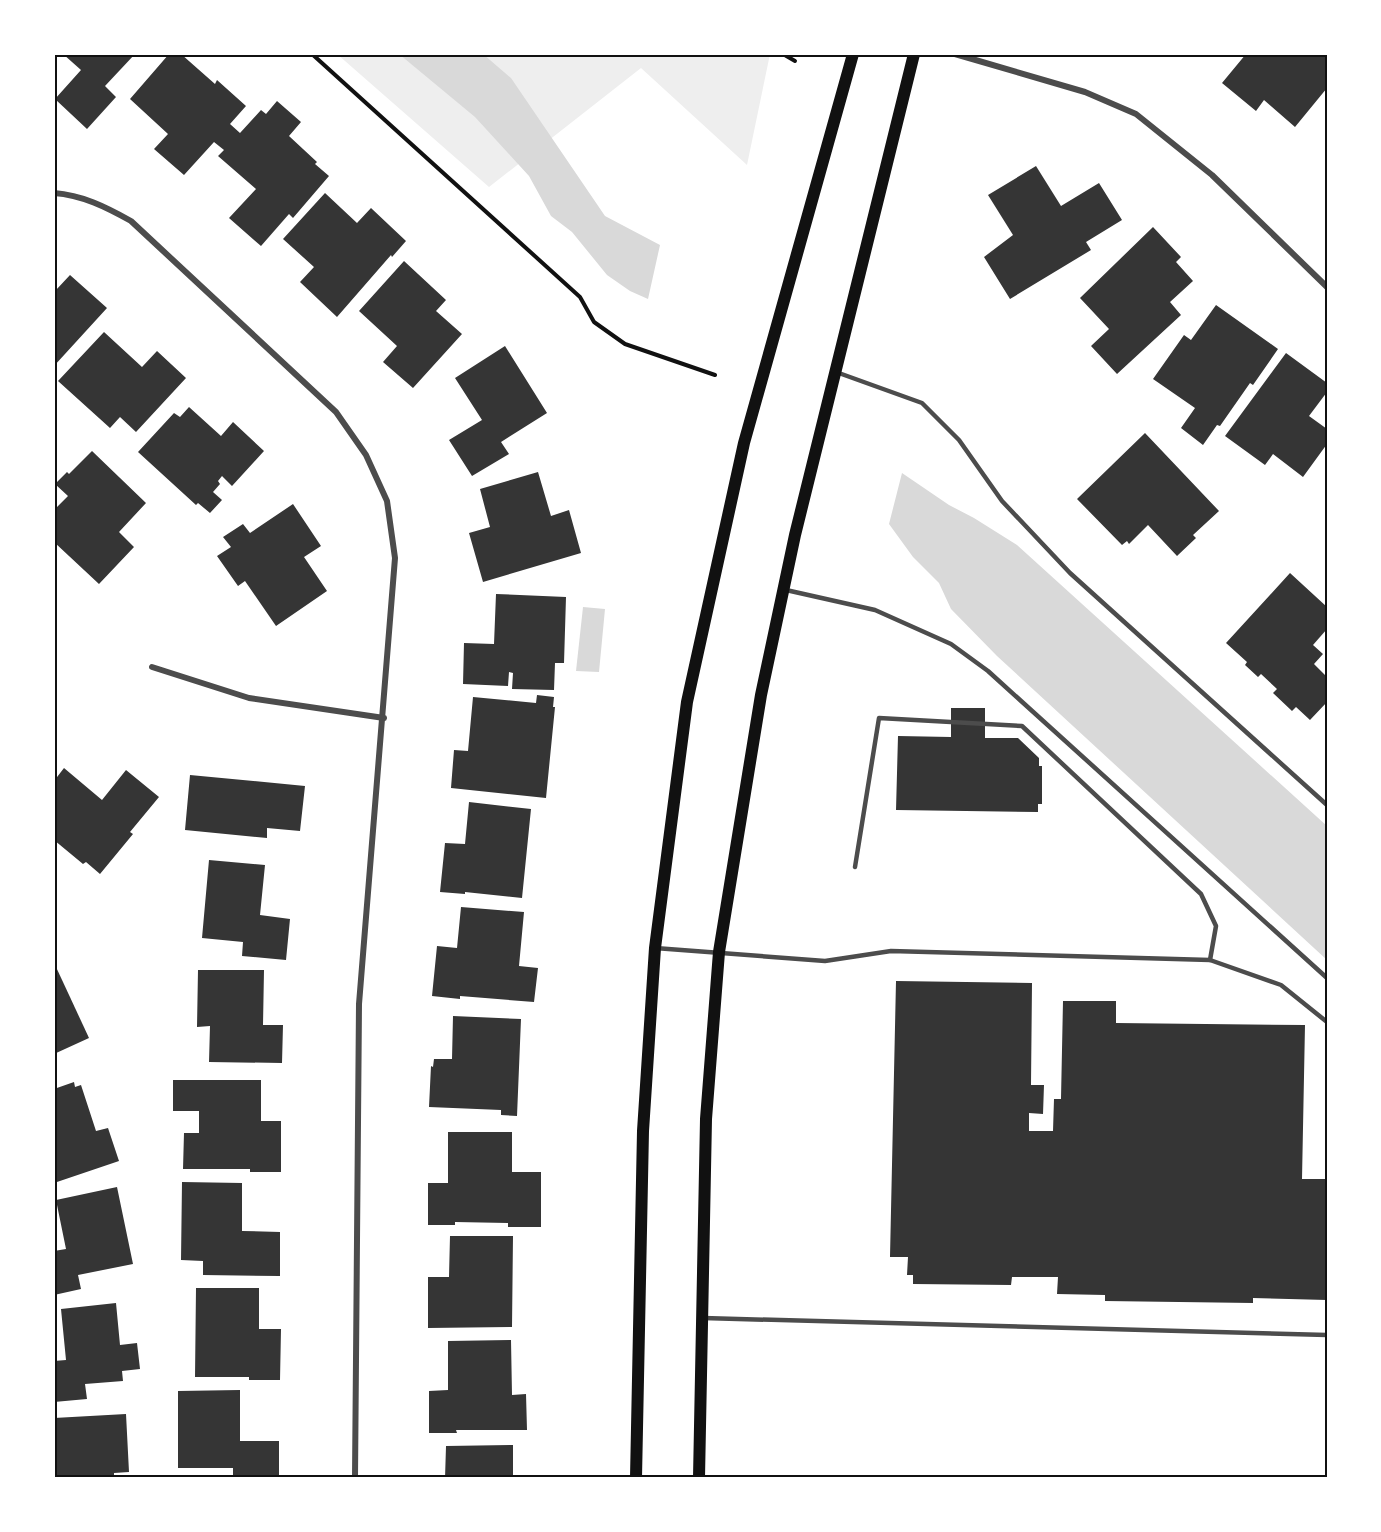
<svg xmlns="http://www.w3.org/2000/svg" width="1381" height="1532" viewBox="0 0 1381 1532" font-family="'Titillium Web',sans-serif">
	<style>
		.green { fill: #eee }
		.water { fill: #d9d9d9 }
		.building { fill: #353535 }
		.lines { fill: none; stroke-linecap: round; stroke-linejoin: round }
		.path { stroke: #111; stroke-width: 4 }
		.service { stroke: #4c4c4c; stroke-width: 4.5 }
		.minor { stroke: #4c4c4c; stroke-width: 6 }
		.secondary { stroke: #111; stroke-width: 12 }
		.neatline { fill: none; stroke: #111; stroke-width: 2 }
	</style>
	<rect width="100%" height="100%" fill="#fff"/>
	<path class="green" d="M 337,54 L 770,54 L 747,165 L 641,68 L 489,187 Z"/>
	<g class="water">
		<path d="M 399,54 L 483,54 L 511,78 L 605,216 L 660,245 L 648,299 L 630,291 L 607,275 L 572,232 L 551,216 L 529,176 L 475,117 Z"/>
		<path d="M 902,473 L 949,505 L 974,518 L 1017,545 L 1327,826 L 1327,960 L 997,656 L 951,609 L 939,583 L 913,557 L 889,524 Z"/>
		<path d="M 583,607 L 605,609 L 599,672 L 576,671 Z"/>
	</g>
	<g class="building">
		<path d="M 63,54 L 135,54 L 105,86 L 116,97 L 87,129 L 55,99 L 81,70 Z"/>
		<path d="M 169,54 L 181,54 L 215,84 L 217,80 L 246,106 L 230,124 L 240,133 L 261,110 L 266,114 L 277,101 L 301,122 L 289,136 L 317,162 L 315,164 L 329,176 L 293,218 L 289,214 L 261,246 L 229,218 L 256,189 L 218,156 L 224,150 L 214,142 L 184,175 L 154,149 L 168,134 L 130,99 Z"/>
		<path d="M 1246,54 L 1327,54 L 1327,88 L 1295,127 L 1264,100 L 1256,111 L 1222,83 Z"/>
		<path d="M 1036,166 L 1061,206 L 1099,183 L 1122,220 L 1086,242 L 1091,250 L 1010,299 L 984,257 L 1013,235 L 988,195 Z"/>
		<path d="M 325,193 L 357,223 L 371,208 L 406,241 L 392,257 L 391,255 L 337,317 L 300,282 L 314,267 L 283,239 Z"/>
		<path d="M 1153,227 L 1181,257 L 1176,262 L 1193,281 L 1170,302 L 1181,315 L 1117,374 L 1091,346 L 1109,329 L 1080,298 Z"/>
		<path d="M 404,261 L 446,300 L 436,311 L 462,334 L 413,388 L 383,362 L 397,346 L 359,311 Z"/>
		<path d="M 70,275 L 107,308 L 54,366 L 54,287 L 56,290 Z"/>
		<path d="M 1216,305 L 1278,349 L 1253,385 L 1250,383 L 1220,426 L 1217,425 L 1203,445 L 1181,428 L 1195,408 L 1153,379 L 1184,335 L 1191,340 Z"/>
		<path d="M 104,332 L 142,367 L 157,351 L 186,378 L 136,432 L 120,417 L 110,428 L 58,381 Z"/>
		<path d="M 505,346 L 547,413 L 501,442 L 509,454 L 472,476 L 449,440 L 482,420 L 455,378 Z"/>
		<path d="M 1286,353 L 1327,383 L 1327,392 L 1309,416 L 1327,429 L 1327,444 L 1303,477 L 1273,454 L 1265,465 L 1225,436 Z"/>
		<path d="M 189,407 L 221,436 L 233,422 L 264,451 L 232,486 L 222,476 L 218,481 L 220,484 L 213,492 L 222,500 L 210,513 L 198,503 L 196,505 L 138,452 L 174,413 L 180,417 Z"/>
		<path d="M 1145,433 L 1219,511 L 1193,535 L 1196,538 L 1177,556 L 1148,525 L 1129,544 L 1127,541 L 1122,545 L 1077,499 Z"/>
		<path d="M 92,451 L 146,503 L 119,532 L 134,547 L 99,584 L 54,542 L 54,510 L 68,496 L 55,484 L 67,472 L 69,474 Z"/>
		<path d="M 538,472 L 551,516 L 569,510 L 581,553 L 483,582 L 469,533 L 490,527 L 480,489 Z"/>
		<path d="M 293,504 L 321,546 L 304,557 L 327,591 L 276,626 L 245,581 L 238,586 L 217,556 L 231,547 L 223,537 L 243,524 L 250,533 Z"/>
		<path d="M 1290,573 L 1327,607 L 1327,629 L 1313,645 L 1323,654 L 1314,664 L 1327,677 L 1325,698 L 1327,702 L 1310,720 L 1296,707 L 1292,711 L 1273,693 L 1277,689 L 1261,674 L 1258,677 L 1245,665 L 1247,662 L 1226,643 Z"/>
		<path d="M 496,594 L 566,597 L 564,663 L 555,663 L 554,690 L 512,689 L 513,673 L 509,672 L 508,686 L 463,684 L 464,643 L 494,644 Z"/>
		<path d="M 537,695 L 554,697 L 553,707 L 555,707 L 546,798 L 451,788 L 454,750 L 468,751 L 473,697 L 536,703 Z"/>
		<path d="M 951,708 L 985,708 L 985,738 L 1018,738 L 1039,758 L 1039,766 L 1042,766 L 1042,804 L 1038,804 L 1038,812 L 896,810 L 898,736 L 951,737 Z"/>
		<path d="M 64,768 L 102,800 L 126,770 L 159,797 L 130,832 L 133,834 L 100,874 L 86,862 L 83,864 L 54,840 L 54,781 Z"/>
		<path d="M 190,775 L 305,786 L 300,831 L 267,828 L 267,838 L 185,830 Z"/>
		<path d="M 469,802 L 531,809 L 522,898 L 465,892 L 465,894 L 440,892 L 445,843 L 465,844 Z"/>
		<path d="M 209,860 L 265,865 L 260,915 L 290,919 L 286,960 L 242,956 L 243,942 L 202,938 Z"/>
		<path d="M 461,907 L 524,912 L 519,966 L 538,968 L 534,1002 L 460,996 L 460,999 L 432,996 L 437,946 L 457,948 Z"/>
		<path d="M 56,967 L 89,1038 L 54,1054 L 54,968 Z"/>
		<path d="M 198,970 L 264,970 L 263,1025 L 283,1025 L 282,1063 L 209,1062 L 210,1026 L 197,1027 Z"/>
		<path d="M 896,981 L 1032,983 L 1031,1085 L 1044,1085 L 1043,1114 L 1029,1113 L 1029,1131 L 1053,1131 L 1054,1099 L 1061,1099 L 1063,1001 L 1116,1001 L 1116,1023 L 1305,1025 L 1302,1179 L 1327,1179 L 1327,1300 L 1253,1298 L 1253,1303 L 1105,1301 L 1105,1295 L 1057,1294 L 1058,1277 L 1012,1277 L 1011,1285 L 913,1284 L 913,1275 L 907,1275 L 908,1257 L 890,1257 Z"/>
		<path d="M 453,1016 L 521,1019 L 517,1116 L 501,1115 L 501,1110 L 429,1107 L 431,1066 L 433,1067 L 434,1059 L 452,1059 Z"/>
		<path d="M 173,1080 L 261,1080 L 261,1121 L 281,1121 L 281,1172 L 250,1172 L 250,1169 L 183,1169 L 184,1133 L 199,1133 L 199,1111 L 173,1111 Z"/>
		<path d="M 74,1082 L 75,1087 L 81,1085 L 96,1131 L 108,1128 L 119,1161 L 54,1183 L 54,1089 Z"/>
		<path d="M 448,1132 L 512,1132 L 512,1172 L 541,1172 L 541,1227 L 508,1227 L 508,1223 L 455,1222 L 455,1225 L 428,1225 L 428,1183 L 448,1183 Z"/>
		<path d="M 182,1182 L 242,1183 L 242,1231 L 280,1232 L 280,1276 L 203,1275 L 203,1261 L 181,1260 Z"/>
		<path d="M 117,1187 L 133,1264 L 78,1275 L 81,1289 L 54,1295 L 54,1251 L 66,1249 L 56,1200 Z"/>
		<path d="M 450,1236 L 513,1236 L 512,1327 L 428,1328 L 428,1277 L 449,1277 Z"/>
		<path d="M 196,1288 L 259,1288 L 259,1329 L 281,1329 L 280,1380 L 249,1380 L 249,1377 L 195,1377 Z"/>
		<path d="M 116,1303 L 120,1345 L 137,1343 L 140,1369 L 122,1371 L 123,1381 L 85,1384 L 87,1399 L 54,1402 L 54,1361 L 66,1360 L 61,1309 Z"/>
		<path d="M 511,1340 L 512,1395 L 526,1394 L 527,1430 L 456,1430 L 457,1433 L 429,1433 L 429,1391 L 448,1390 L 448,1341 Z"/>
		<path d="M 240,1390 L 240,1441 L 279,1441 L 279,1478 L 233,1478 L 233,1468 L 178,1468 L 178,1391 Z"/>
		<path d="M 126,1414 L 129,1472 L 114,1473 L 114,1478 L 54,1478 L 54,1418 Z"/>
		<path d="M 513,1445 L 513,1478 L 445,1478 L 446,1446 Z"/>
	</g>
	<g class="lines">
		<g class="path">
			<path d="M 312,54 L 580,297 L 594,322 L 625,344 L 715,375"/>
			<path d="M 783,54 L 795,61"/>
		</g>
		<g class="service">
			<path d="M 836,372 L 922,403 L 959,440 L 1002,501 L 1070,573 L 1327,805"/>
			<path d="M 786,590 L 875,610 L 951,644 L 988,671 L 1327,978"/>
			<path d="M 855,867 L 879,718 L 1022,726 L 1201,894 L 1216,926 L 1210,960"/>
			<path d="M 655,948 L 825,961 L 891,951 L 1210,960 L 1281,985 L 1327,1022"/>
			<path d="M 703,1318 L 1327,1335"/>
		</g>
		<g class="minor">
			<path d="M 955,54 L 1085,92 L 1136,114 L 1212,175 L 1327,287"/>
			<path d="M 54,193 C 82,195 106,207 131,221 L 336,412 L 366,455 L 387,501 L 395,558 L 359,1004 L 355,1478"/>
			<path d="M 152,667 L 249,698 L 384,718"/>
		</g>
		<g class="secondary">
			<path d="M 636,1478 L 643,1131 L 655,948 L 687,702 L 744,443 L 853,54"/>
			<path d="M 699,1478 L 706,1119 L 719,952 L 761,695 L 795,535 L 914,54"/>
		</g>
	</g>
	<rect width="1381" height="1532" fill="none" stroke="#ffffff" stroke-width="111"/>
	<rect x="56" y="56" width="1270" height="1420" class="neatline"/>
</svg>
